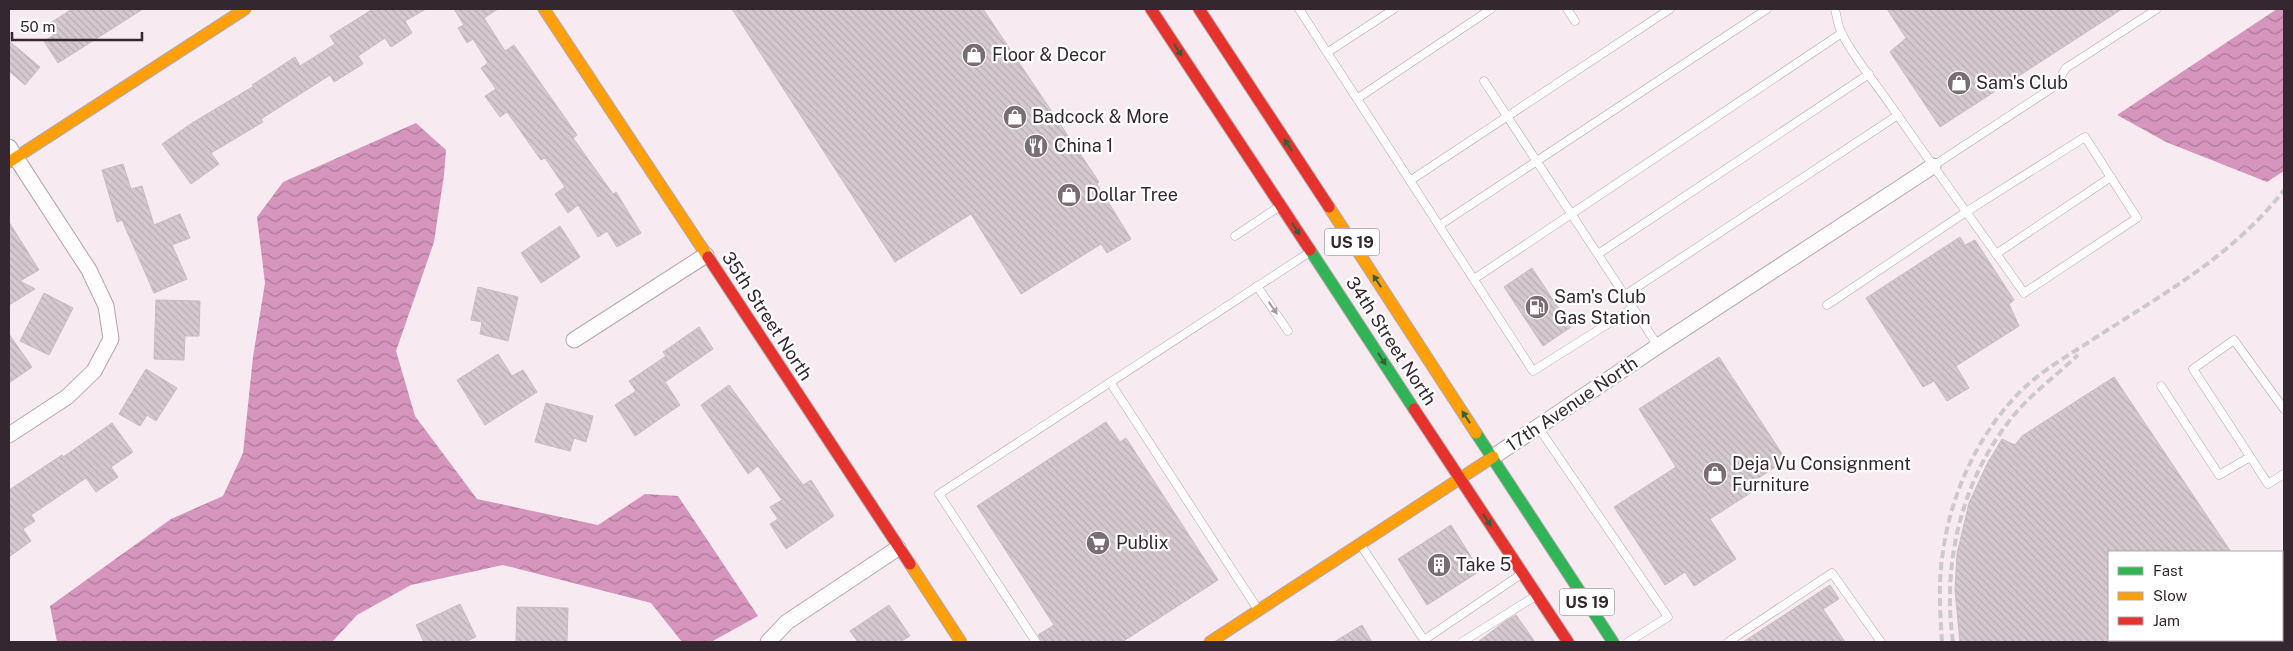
<svg xmlns="http://www.w3.org/2000/svg" width="2293" height="651" viewBox="0 0 2293 651" font-family="'Public Sans',sans-serif">
	<style>
		.water { fill: url(#water-waves) }
		.building { fill: url(#building-back-hatch); stroke: #c8bcc2 }
		.lines { fill: none; stroke-linecap: round; stroke-linejoin: round }
		.lane-casing { stroke: #b2a6ac; stroke-width: 9 }
		.street-casing { stroke: #b2a6ac; stroke-width: 17 }
		.fast-casing { stroke: #b2a6ac; stroke-width: 13 }
		.slow-casing { stroke: #b2a6ac; stroke-width: 13 }
		.jam-casing { stroke: #b2a6ac; stroke-width: 13 }
		.lane { stroke: #fefcfd; stroke-width: 8 }
		.street { stroke: #fefcfd; stroke-width: 15 }
		.fast { stroke: #30b455; stroke-width: 11 }
		.slow { stroke: #ff9f0a; stroke-width: 11 }
		.jam { stroke: #e5322d; stroke-width: 11 }
		.rail { stroke: #ccc9cb; stroke-width: 4; stroke-dasharray: 8 4; stroke-linecap: butt }
		.oneway { fill: #335f3e }
		.oneway2 { fill: #a49ca0 }
		.labels { text-anchor: middle; stroke-width: 4.5; stroke-linejoin: round; paint-order: stroke }
		.shield { fill: #fff; stroke: #72686d; stroke-width: 1 }
		.shield-label { font-size: 16px; font-weight: bold; fill: #35272f }
		.poi-label { font-size: 18px; fill: #35272f; stroke: #fff; text-anchor: start }
		.street-label { font-size: 18px; fill: #35272f; stroke: #fff }
	</style>
	<defs>
		<pattern id="water-waves" width="16" height="10" patternUnits="userSpaceOnUse" patternTransform="scale(1.25)"><rect width="16" height="10" fill="#d595bc"/><path d="M0 5q4-4 8 0t8 0" fill="none" stroke="#ae7a99"/></pattern>
		<pattern id="building-back-hatch" width="6" height="6" patternUnits="userSpaceOnUse" patternTransform="scale(1.25)"><rect width="6" height="6" fill="#d5c9cf"/><path d="M-1 5l2 2M0 0l6 6M5-1l2 2" fill="none" stroke="#b7adb2"/></pattern>
	</defs>
	<rect width="100%" height="100%" fill="#f7ebf1"/>
	<g class="water">
		<path d="M 2277,9 L 2284,9 L 2284,171 L 2267,182 L 2166,142 L 2117,115 Z"/>
		<path d="M 416,123 L 446,150 L 444,175 L 434,242 L 396,351 L 415,416 L 477,499 L 598,525 L 645,494 L 678,496 L 758,616 L 711,642 L 682,642 L 651,603 L 503,565 L 411,585 L 357,615 L 332,642 L 57,642 L 50,606 L 171,519 L 223,496 L 243,453 L 253,357 L 265,283 L 257,217 L 283,182 Z"/>
	</g>
	<g class="building">
		<path d="M 72,9 L 143,9 L 58,63 L 44,41 L 54,35 L 47,25 Z"/>
		<path d="M 373,9 L 426,9 L 405,21 L 412,33 L 391,47 L 385,38 L 358,56 L 363,64 L 334,82 L 330,75 L 261,119 L 263,122 L 211,153 L 219,164 L 191,184 L 162,144 L 192,123 L 254,86 L 252,85 L 295,57 L 300,66 L 335,44 L 330,36 Z"/>
		<path d="M 454,9 L 498,9 L 484,18 L 505,51 L 514,45 L 577,135 L 573,138 L 613,194 L 616,192 L 641,233 L 617,247 L 607,231 L 598,237 L 578,205 L 568,213 L 555,194 L 565,187 L 545,158 L 541,160 L 507,112 L 500,117 L 485,96 L 496,89 L 481,68 L 488,63 L 473,39 L 467,43 L 458,28 L 464,25 Z"/>
		<path d="M 732,9 L 983,9 L 1099,182 L 1097,184 L 1131,239 L 1107,253 L 1101,244 L 1021,294 L 971,214 L 895,262 Z"/>
		<path d="M 1887,9 L 2122,9 L 1940,127 L 1890,52 L 1906,38 Z"/>
		<path d="M 9,41 L 40,67 L 25,85 L 9,71 Z"/>
		<path d="M 123,164 L 131,189 L 142,186 L 154,225 L 180,214 L 190,238 L 172,245 L 187,279 L 154,293 L 122,220 L 117,222 L 102,170 Z"/>
		<path d="M 9,222 L 39,270 L 20,281 L 35,289 L 9,305 Z"/>
		<path d="M 560,226 L 580,257 L 541,283 L 521,253 Z"/>
		<path d="M 1960,237 L 1965,245 L 1975,240 L 2014,300 L 2009,304 L 2019,326 L 1956,366 L 1969,388 L 1947,401 L 1934,381 L 1923,387 L 1866,298 Z"/>
		<path d="M 1532,268 L 1571,327 L 1543,346 L 1504,287 Z"/>
		<path d="M 478,287 L 518,297 L 508,341 L 480,334 L 482,322 L 471,320 Z"/>
		<path d="M 44,293 L 73,308 L 49,355 L 20,341 Z"/>
		<path d="M 156,300 L 200,301 L 199,336 L 185,336 L 184,360 L 154,359 Z"/>
		<path d="M 699,327 L 713,349 L 665,382 L 680,405 L 635,436 L 615,405 L 636,391 L 629,381 L 666,356 L 663,352 Z"/>
		<path d="M 9,334 L 32,367 L 9,383 Z"/>
		<path d="M 498,354 L 512,376 L 523,370 L 537,392 L 485,425 L 457,380 Z"/>
		<path d="M 1719,357 L 1786,460 L 1754,481 L 1758,488 L 1710,519 L 1736,559 L 1694,586 L 1685,572 L 1665,585 L 1614,507 L 1676,467 L 1639,409 Z"/>
		<path d="M 146,369 L 177,388 L 156,421 L 147,415 L 140,426 L 119,414 Z"/>
		<path d="M 2114,377 L 2231,552 L 2109,552 L 2109,642 L 1960,642 L 1955,590 L 1957,554 L 1969,503 L 1987,464 L 2002,439 L 2015,445 L 2022,436 Z"/>
		<path d="M 729,385 L 803,485 L 811,480 L 834,516 L 786,549 L 770,524 L 778,519 L 770,507 L 782,500 L 758,466 L 748,474 L 701,405 Z"/>
		<path d="M 546,403 L 593,416 L 586,442 L 574,438 L 570,451 L 535,442 Z"/>
		<path d="M 1106,422 L 1120,442 L 1126,438 L 1218,580 L 1122,642 L 1042,642 L 1038,635 L 1054,625 L 977,506 Z"/>
		<path d="M 112,423 L 133,452 L 111,467 L 118,477 L 96,492 L 86,478 L 31,515 L 35,521 L 23,529 L 31,541 L 9,557 L 9,490 L 62,455 L 63,457 Z"/>
		<path d="M 1451,525 L 1480,571 L 1427,605 L 1398,559 Z"/>
		<path d="M 1830,585 L 1839,599 L 1823,609 L 1845,642 L 1743,642 Z"/>
		<path d="M 460,604 L 476,637 L 464,642 L 424,642 L 416,625 Z"/>
		<path d="M 889,605 L 910,636 L 900,642 L 858,642 L 850,631 Z"/>
		<path d="M 517,607 L 568,608 L 567,642 L 516,642 Z"/>
		<path d="M 1516,615 L 1535,642 L 1478,642 L 1504,622 Z"/>
		<path d="M 1362,625 L 1372,642 L 1334,642 Z"/>
	</g>
	<g class="lines">
		<g class="lane-casing">
			<g id="lane">
				<path d="M 1299,9 L 1533,371 L 1633,308"/>
				<path d="M 1567,9 L 1575,21"/>
				<path d="M 1328,52 L 1394,9"/>
				<path d="M 1484,81 L 1658,346"/>
				<path d="M 1358,98 L 1491,9"/>
				<path d="M 1933,166 L 2055,86 L 2066,68 L 2157,9"/>
				<path d="M 1411,180 L 1670,9"/>
				<path d="M 1440,225 L 1767,9"/>
				<path d="M 1235,236 L 1277,208"/>
				<path d="M 1598,254 L 1869,74"/>
				<path d="M 1996,254 L 2111,177"/>
				<path d="M 1474,279 L 1842,33"/>
				<path d="M 1257,286 L 1288,331"/>
				<path d="M 1625,295 L 1898,115"/>
				<path d="M 1827,305 L 1966,212 L 2085,137 L 2137,218 L 2024,293 C 1981,232 1937,172 1894,110 C 1877,85 1856,61 1842,34 C 1838,27 1837,17 1835,9"/>
				<path d="M 1110,382 L 1257,608"/>
				<path d="M 2161,386 L 2219,475 L 2250,457"/>
				<path d="M 2284,409 L 2234,340 L 2193,369 L 2268,484 L 2284,474"/>
				<path d="M 1538,427 L 1668,617 L 1628,642"/>
				<path d="M 1360,544 L 1424,640 L 1520,575"/>
				<path d="M 1036,642 L 939,494 L 1307,254"/>
				<path d="M 1462,642 L 1534,597"/>
				<path d="M 1728,642 L 1832,573 L 1881,642"/>
			</g>
		</g>
		<g class="street-casing">
			<g id="street">
				<path d="M 9,147 L 89,270 L 106,306 L 111,339 L 94,371 L 67,397 L 9,435"/>
				<path d="M 574,340 L 706,255"/>
				<path d="M 1493,457 L 1658,346 L 1933,166"/>
				<path d="M 768,642 L 787,622 L 898,548"/>
			</g>
		</g>
		<g class="fast-casing">
			<g id="fast">
				<path d="M 1310,250 L 1414,409"/>
				<path d="M 1476,433 L 1613,642"/>
			</g>
		</g>
		<g class="slow-casing">
			<g id="slow">
				<path d="M 544,9 L 708,257"/>
				<path d="M 9,162 L 245,9"/>
				<path d="M 1329,207 L 1476,433"/>
				<path d="M 910,564 L 961,642"/>
				<path d="M 1210,642 L 1493,457"/>
			</g>
		</g>
		<g class="jam-casing">
			<g id="jam">
				<path d="M 1151,9 L 1310,250"/>
				<path d="M 1199,9 L 1329,207"/>
				<path d="M 708,257 L 910,564"/>
				<path d="M 1414,409 L 1568,642"/>
			</g>
		</g>
		<use href="#lane" class="lane"/>
		<use href="#street" class="street"/>
		<use href="#fast" class="fast"/>
		<use href="#slow" class="slow"/>
		<use href="#jam" class="jam"/>
		<g class="rail">
			<path d="M 1942,642 C 1940,612 1938,581 1943,552 C 1951,492 1980,430 2024,388 C 2044,369 2071,354 2095,338 C 2163,294 2234,255 2284,190"/>
			<path d="M 1953,642 C 1941,559 1964,469 2022,406 C 2039,388 2060,372 2078,355"/>
		</g>
	</g>
	<defs><path id="oneway-solid" d="M-6-.8H1V-3.2L6.5 0L1 3.2V.8H-6Z" transform="scale(1.25)"/></defs>
	<g class="oneway">
		<use href="#oneway-solid" transform="translate(1178 50) rotate(57)"/>
		<use href="#oneway-solid" transform="translate(1288 145) rotate(-123)"/>
		<use href="#oneway-solid" transform="translate(1296 229) rotate(57)"/>
		<use href="#oneway-solid" transform="translate(1377 281) rotate(-123)"/>
		<use href="#oneway-solid" transform="translate(1382 359) rotate(57)"/>
		<use href="#oneway-solid" transform="translate(1466 417) rotate(-123)"/>
		<use href="#oneway-solid" transform="translate(1487 520) rotate(57)"/>
	</g>
	<use class="oneway2" href="#oneway-solid" transform="translate(1273 308) rotate(55)"/>
	<defs>
		<g id="shop-disc" transform="scale(1.25)"><circle r="9.5" fill="#796c73" stroke="#fff"/><path d="M-5-2.5h2.3a2.7 3.5 0 0 1 5.4 0H5L5.5 6h-11ZM-1.5-2.5h3a1.5 2.3 0 0 0-3 0Z" fill="#fff"/></g>
		<g id="restaurant-disc" transform="scale(1.25)"><circle r="9.5" fill="#796c73" stroke="#fff"/><path d="M-5-6h1v4h1v-4h1v4h1v-4h1v5L-1.5 .5V6h-2V.5L-5-1ZM5-6V6H3V1.5H1.5Q1.5-4 5-6Z" fill="#fff"/></g>
		<g id="fuel-disc" transform="scale(1.25)"><circle r="9.5" fill="#796c73" stroke="#fff"/><path d="M-5.5-6h7V0h2V4h1.3V-2.5L3-4.5l.8-.8L6-3V5H2.5V1h-1V6h-7ZM-4.2-4.7v3.2H.2V-4.7Z" fill="#fff"/></g>
		<g id="supermarket-disc" transform="scale(1.25)"><circle r="9.5" fill="#796c73" stroke="#fff"/><path d="M-6-5.5h2.5l.6 2H6L4.5 2H-2.5L-4.4-4H-6ZM-1.5 3.2a1.3 1.3 0 1 0 .1 0ZM3 3.2a1.3 1.3 0 1 0 .1 0Z" fill="#fff"/></g>
		<g id="building-disc" transform="scale(1.25)"><circle r="9.5" fill="#796c73" stroke="#fff"/><path d="M-4-6H4V6H1V3H-1V6H-4ZM-2.5-4.3h1.7v1.8h-1.7ZM.8-4.3h1.7v1.8H.8ZM-2.5-1h1.7V.8h-1.7ZM.8-1h1.7V.8H.8Z" fill="#fff"/></g>
	</defs>
	<g fill-rule="evenodd">
		<use href="#shop-disc" x="974" y="55"/>
		<use href="#shop-disc" x="1959" y="83"/>
		<use href="#shop-disc" x="1015" y="117"/>
		<use href="#restaurant-disc" x="1036" y="146"/>
		<use href="#shop-disc" x="1069" y="195"/>
		<use href="#fuel-disc" x="1537" y="307"/>
		<use href="#shop-disc" x="1715" y="474"/>
		<use href="#supermarket-disc" x="1098" y="543"/>
		<use href="#building-disc" x="1439" y="565"/>
	</g>
	<g class="labels">
		<g class="shield">
			<rect x="1324.5" y="228.5" width="55" height="27" rx="4"/>
			<rect x="1559.5" y="588.5" width="55" height="27" rx="4"/>
		</g>
		<g class="shield-label">
			<text x="1352" y="248">US 19</text>
			<text x="1587" y="608">US 19</text>
		</g>
		<g class="poi-label">
			<text x="992" y="61">Floor &amp; Decor</text>
			<text x="1976" y="89">Sam's Club</text>
			<text x="1032" y="123">Badcock &amp; More</text>
			<text x="1054" y="152">China 1</text>
			<text x="1086" y="201">Dollar Tree</text>
			<text x="1554" y="303">Sam's Club<tspan x="1554" dy="21">Gas Station</tspan></text>
			<text x="1732" y="470">Deja Vu Consignment<tspan x="1732" dy="21">Furniture</tspan></text>
			<text x="1116" y="549">Publix</text>
			<text x="1456" y="571">Take 5</text>
		</g>
		<g class="street-label">
			<text transform="translate(767 316) rotate(57)" y="6">35th Street North</text>
			<text transform="translate(1391 341) rotate(57)" y="6">34th Street North</text>
			<text transform="translate(1572 404) rotate(-34)" y="6">17th Avenue North</text>
		</g>
	</g>
	<rect width="2293" height="651" fill="none" stroke="#35272f" stroke-width="20"/>
	<rect x="2108" y="551" width="175" height="90" fill="#ffffff" stroke="#aea9ac"/>
	<rect x="2118" y="567" width="25" height="8" fill="#30b455" stroke="#aea9ac"/>
	<text x="2153" y="576" font-size="15" fill="#35272f">Fast</text>
	<rect x="2118" y="592" width="25" height="8" fill="#ff9f0a" stroke="#aea9ac"/>
	<text x="2153" y="601" font-size="15" fill="#35272f">Slow</text>
	<rect x="2118" y="617" width="25" height="8" fill="#e5322d" stroke="#aea9ac"/>
	<text x="2153" y="626" font-size="15" fill="#35272f">Jam</text>
	<path d="M12 32v8h130v-8" fill="none" stroke="#35272f" stroke-width="2.5"/>
	<text x="20" y="32" font-size="15" fill="#35272f" stroke="#ffffff" stroke-width="4" paint-order="stroke">50 m</text>
</svg>
